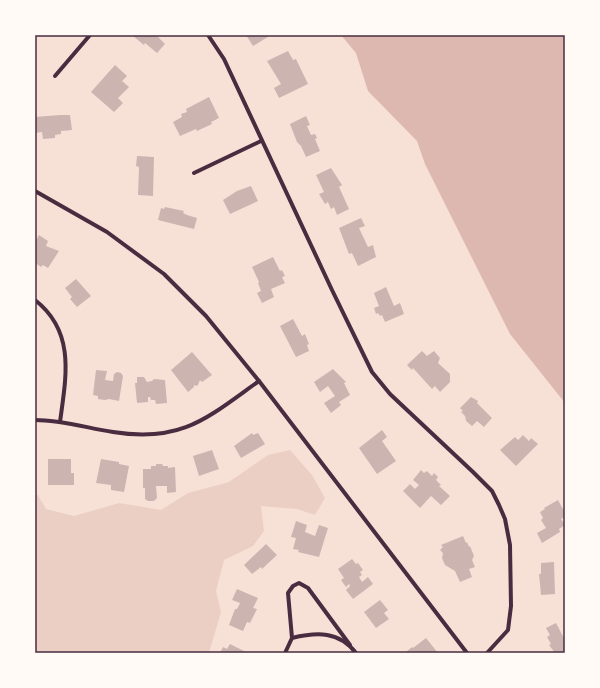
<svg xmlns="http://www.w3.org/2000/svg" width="600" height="688" viewBox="0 0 600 688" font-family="Barlow,sans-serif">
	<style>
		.green { fill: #ebcfc5 }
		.water { fill: #dcb8b0 }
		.building { fill: #ccb4b1 }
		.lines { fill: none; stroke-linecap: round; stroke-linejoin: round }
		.minor { stroke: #4a2c40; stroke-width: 4 }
		.neatline { fill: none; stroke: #4a2c40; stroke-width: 1.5 }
	</style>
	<rect width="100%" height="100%" fill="#f7e1d7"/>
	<path class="green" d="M 290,450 L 312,475 L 325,498 L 315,515 L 297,509 L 261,506 L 264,531 L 253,546 L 224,560 L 216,591 L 221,612 L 209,653 L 35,653 L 35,495 L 38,495 L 46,509 L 74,516 L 119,503 L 161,510 L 188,493 L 229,482 L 268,455 Z"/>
	<path class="water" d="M 341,35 L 565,35 L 565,403 L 510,334 L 425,164 L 417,141 L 368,91 L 356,53 Z"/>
	<g class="building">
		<path d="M 134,35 L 158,35 L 157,36 L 165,44 L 157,53 L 145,43 L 144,45 L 133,36 Z"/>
		<path d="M 246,35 L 271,35 L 253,46 Z"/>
		<path d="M 288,51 L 293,60 L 296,59 L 308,84 L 279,98 L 274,88 L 281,84 L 267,61 Z"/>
		<path d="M 115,65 L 127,76 L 122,81 L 129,87 L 118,98 L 123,103 L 114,112 L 91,92 Z"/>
		<path d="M 209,97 L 219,118 L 211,122 L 212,124 L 197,131 L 196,129 L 180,136 L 173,122 L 182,117 L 181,114 L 187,112 L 186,109 Z"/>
		<path d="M 60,115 L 70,115 L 72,130 L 61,131 L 61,134 L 55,135 L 55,138 L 43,139 L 42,132 L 35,133 L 35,117 Z"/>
		<path d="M 306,116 L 310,125 L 307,126 L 311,135 L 315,134 L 317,138 L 315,139 L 320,151 L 306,157 L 301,146 L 297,142 L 290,124 Z"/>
		<path d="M 137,156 L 154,157 L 153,196 L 138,195 L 139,167 L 136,166 Z"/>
		<path d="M 331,168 L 342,185 L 339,187 L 349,209 L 337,215 L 334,207 L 331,209 L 328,202 L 325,204 L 319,194 L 324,192 L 316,175 Z"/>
		<path d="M 251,186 L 258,201 L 230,214 L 223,200 L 237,191 Z"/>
		<path d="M 165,207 L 184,211 L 183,213 L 187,215 L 197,218 L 194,229 L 158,220 L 161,208 L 164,209 Z"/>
		<path d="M 361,218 L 365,226 L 359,228 L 368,247 L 373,245 L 376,257 L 358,266 L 352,253 L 349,254 L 339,228 Z"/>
		<path d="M 39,235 L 48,241 L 46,246 L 59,251 L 48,268 L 43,265 L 41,267 L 35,263 L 35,242 Z"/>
		<path d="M 273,257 L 280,271 L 282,270 L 285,276 L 282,277 L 285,283 L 271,289 L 274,297 L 262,303 L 257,293 L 261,291 L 258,283 L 259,282 L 252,267 Z"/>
		<path d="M 76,279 L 91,296 L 77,307 L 70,299 L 72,297 L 65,288 Z"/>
		<path d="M 386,287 L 394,306 L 400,303 L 404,314 L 385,322 L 382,315 L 380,316 L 378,313 L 376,314 L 374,308 L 379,306 L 374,293 Z"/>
		<path d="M 293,319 L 302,336 L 305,334 L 309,344 L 307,345 L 309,351 L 296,357 L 280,326 Z"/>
		<path d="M 422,351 L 427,356 L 434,351 L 440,358 L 438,363 L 450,374 L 450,382 L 440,392 L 435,386 L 432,389 L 413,368 L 412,370 L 407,365 Z"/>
		<path d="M 192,352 L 212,375 L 202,382 L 200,380 L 198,385 L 196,386 L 194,385 L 194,387 L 188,392 L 171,370 Z"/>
		<path d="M 333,369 L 346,382 L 344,383 L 350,395 L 339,402 L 341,405 L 331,413 L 324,403 L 335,396 L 328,386 L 320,392 L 314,382 Z"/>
		<path d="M 96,370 L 107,371 L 105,380 L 113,381 L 114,374 L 117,372 L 121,373 L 123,376 L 119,401 L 109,399 L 105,400 L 98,399 L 98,396 L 93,395 Z"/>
		<path d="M 137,377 L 144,377 L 147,382 L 152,381 L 154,379 L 165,380 L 167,403 L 156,404 L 155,400 L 151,400 L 150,397 L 148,397 L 148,402 L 137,403 L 135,383 L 137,383 Z"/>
		<path d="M 471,397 L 478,401 L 477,403 L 492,418 L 484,427 L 477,421 L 472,426 L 466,421 L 465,416 L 461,412 L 463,411 L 460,408 Z"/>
		<path d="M 382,430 L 387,437 L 382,441 L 396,461 L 377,474 L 359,448 Z"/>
		<path d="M 252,433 L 253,435 L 258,433 L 265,444 L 241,458 L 234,446 Z"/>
		<path d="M 523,435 L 529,441 L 531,438 L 538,444 L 516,466 L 500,450 L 515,437 L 518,440 Z"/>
		<path d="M 212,450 L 219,469 L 199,476 L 193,456 Z"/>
		<path d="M 48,459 L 71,459 L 71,473 L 74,473 L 74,485 L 48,485 Z"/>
		<path d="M 101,459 L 119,462 L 119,464 L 129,466 L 124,492 L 111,490 L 111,485 L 96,483 Z"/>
		<path d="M 156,464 L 162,464 L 163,466 L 168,466 L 168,468 L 175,467 L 176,492 L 167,493 L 167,486 L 156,486 L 157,498 L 154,501 L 148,501 L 145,499 L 145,488 L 143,488 L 143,469 L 151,469 L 151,466 L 156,466 Z"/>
		<path d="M 421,470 L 424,473 L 427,471 L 432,476 L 434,473 L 438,477 L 436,480 L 441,485 L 439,486 L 450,496 L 441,505 L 431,496 L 420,508 L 403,491 L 410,484 L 415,489 L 419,485 L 413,480 Z"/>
		<path d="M 558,500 L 565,513 L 565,517 L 561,519 L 565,525 L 559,529 L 560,532 L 542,543 L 537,533 L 546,528 L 541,520 L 543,518 L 540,512 L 545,509 L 544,508 Z"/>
		<path d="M 296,521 L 307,525 L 305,532 L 315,536 L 319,525 L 328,528 L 319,557 L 298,552 L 299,550 L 293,549 L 296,538 L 291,537 Z"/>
		<path d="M 463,536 L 466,543 L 467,542 L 469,547 L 470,546 L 474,556 L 472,560 L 475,567 L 469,569 L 472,577 L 460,582 L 455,571 L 445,565 L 442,558 L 443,553 L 440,550 L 443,547 L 441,545 Z"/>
		<path d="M 266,544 L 277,555 L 262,569 L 261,567 L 252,574 L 244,565 Z"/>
		<path d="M 352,559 L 356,564 L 358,563 L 363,570 L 360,572 L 362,575 L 359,577 L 362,582 L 368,577 L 373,584 L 353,599 L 346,590 L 350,586 L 349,584 L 346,587 L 341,580 L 344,578 L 338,569 Z"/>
		<path d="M 554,562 L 555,594 L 541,595 L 539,574 L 541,574 L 541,563 Z"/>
		<path d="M 237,589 L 258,598 L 253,608 L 257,609 L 250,623 L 247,622 L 243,631 L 229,625 L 235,609 L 237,609 L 240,603 L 232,600 Z"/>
		<path d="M 380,600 L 388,610 L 384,613 L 389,619 L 376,628 L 364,612 Z"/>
		<path d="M 556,623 L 565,640 L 565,653 L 555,653 L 549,645 L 551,644 L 547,637 L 550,635 L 546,628 Z"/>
		<path d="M 426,638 L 438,653 L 406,652 L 412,647 L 413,648 Z"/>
		<path d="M 230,644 L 246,652 L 245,653 L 220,653 L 223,647 L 227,649 Z"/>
	</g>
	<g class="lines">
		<g class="minor">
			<path d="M 208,35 L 224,59 L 332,290 L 372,372 L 390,394 L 473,472 L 492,491 L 499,505 L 505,519 L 510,545 L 511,606 L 508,630 L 487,653"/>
			<path d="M 55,76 L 90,35"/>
			<path d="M 194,173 L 261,141"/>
			<path d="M 35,191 L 107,232 L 164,274 L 206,316 L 259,381 L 467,653"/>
			<path d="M 35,300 C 76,332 66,377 60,422"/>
			<path d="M 35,420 C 62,420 87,428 113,432 C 182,443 207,418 259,381"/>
			<path d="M 292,638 L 288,593 L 293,586 L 299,583 L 308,588 L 350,645"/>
			<path d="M 285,653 L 292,638 C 317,632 339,631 356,653"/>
		</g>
	</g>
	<rect width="600" height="688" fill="none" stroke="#fffaf5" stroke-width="72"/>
	<rect x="36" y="36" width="528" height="616" class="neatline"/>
</svg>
